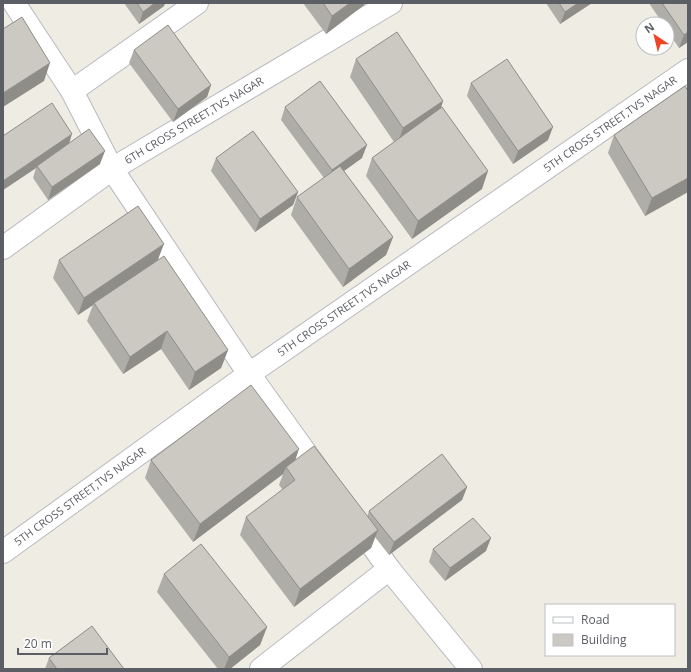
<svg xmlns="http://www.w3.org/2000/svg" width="691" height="672" viewBox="0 0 691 672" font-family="'Open Sans',sans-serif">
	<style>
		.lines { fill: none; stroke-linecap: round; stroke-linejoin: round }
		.street-casing { stroke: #b8babf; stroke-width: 24 }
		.street { stroke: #fff; stroke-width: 22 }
		.wall { fill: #afada7 }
		.shaded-wall { fill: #8e8d88 }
		.building { fill: #cbc9c2; stroke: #8e8d88 }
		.labels { text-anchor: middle; stroke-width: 3.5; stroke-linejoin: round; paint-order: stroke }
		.street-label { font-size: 11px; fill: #5b5e64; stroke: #fff }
	</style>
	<rect width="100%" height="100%" fill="#eeece3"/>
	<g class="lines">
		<g class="street-casing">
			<g id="street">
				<path d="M 14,3 L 72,91 L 112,169 L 249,374 L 323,477"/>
				<path d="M 72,91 L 197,3"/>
				<path id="s1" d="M 3,248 L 112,169 L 391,3"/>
				<path d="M 355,521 L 389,569 L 471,669"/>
				<path id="s2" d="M 3,552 L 249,374 L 688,70"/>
				<path d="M 261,669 L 389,569"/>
			</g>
		</g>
		<use href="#street" class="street"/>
	</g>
	<g class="wall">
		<path d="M 124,3 L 165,3 L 164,6 L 139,24 Z"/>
		<path d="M 303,3 L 365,3 L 364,5 L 326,34 Z"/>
		<path d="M 546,3 L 592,3 L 560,24 Z"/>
		<path d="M 649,3 L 688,3 L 688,42 L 679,48 L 667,30 L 667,24 L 663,24 Z"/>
		<path d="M 134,50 L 211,85 L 207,97 L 173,122 L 129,63 Z"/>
		<path d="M 356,59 L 443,101 L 441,108 L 482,189 L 412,239 L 366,176 L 372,158 L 394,142 L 350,77 Z"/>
		<path d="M 471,83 L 548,140 L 513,164 L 467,96 Z"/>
		<path d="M 285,107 L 362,158 L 344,171 L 393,237 L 386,255 L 343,287 L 291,215 L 297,197 L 324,178 L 281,120 Z"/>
		<path d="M 614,135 L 688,192 L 645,216 L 608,153 Z"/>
		<path d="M 3,136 L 69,144 L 100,164 L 48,200 L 33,178 L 36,168 L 3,190 Z"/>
		<path d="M 216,158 L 298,192 L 293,205 L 255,232 L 211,171 Z"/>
		<path d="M 59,260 L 158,260 L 228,350 L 221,368 L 189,390 L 161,349 L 123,374 L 87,321 L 93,305 L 78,315 L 53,278 Z"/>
		<path d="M 151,460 L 295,460 L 367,517 L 369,511 L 467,487 L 462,500 L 389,555 L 375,537 L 371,548 L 294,607 L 240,535 L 246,517 L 283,490 L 279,485 L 283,474 L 193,542 L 145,478 Z"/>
		<path d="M 433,549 L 486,551 L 445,581 L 429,562 Z"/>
		<path d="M 164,574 L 267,627 L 260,645 L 230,669 L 218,669 L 157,592 Z"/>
		<path d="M 49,658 L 124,669 L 45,669 Z"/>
	</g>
	<g class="shaded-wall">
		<path d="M 155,3 L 165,3 L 164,6 L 139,24 L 143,12 Z"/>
		<path d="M 350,3 L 365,3 L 364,5 L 326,34 L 332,16 Z"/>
		<path d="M 578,3 L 592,3 L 560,24 L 565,12 Z"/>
		<path d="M 688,32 L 688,42 L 679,48 L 684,35 Z"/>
		<path d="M 50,63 L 44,81 L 3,107 L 3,93 Z"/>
		<path d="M 211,85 L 207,97 L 173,122 L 178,109 Z"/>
		<path d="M 443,101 L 437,119 L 397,146 L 403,128 Z"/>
		<path d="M 553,127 L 548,140 L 513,164 L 518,151 Z"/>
		<path d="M 72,134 L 68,147 L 37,166 L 36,168 L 3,190 L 3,181 Z"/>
		<path d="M 367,145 L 362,158 L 327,183 L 332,170 Z"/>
		<path d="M 105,151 L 100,164 L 48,200 L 52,187 Z"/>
		<path d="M 488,171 L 482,189 L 412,239 L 418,221 Z"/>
		<path d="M 688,178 L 688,192 L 645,216 L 652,198 Z"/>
		<path d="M 298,192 L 293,205 L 255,232 L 260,219 Z"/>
		<path d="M 393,237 L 386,255 L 343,287 L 349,269 Z"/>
		<path d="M 164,244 L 157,262 L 94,303 L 93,305 L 78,315 L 84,298 Z"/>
		<path d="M 167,331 L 161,349 L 123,374 L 130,357 Z"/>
		<path d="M 228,350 L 221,368 L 189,390 L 195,372 Z"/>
		<path d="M 299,449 L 293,467 L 286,467 L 283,474 L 193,542 L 200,524 Z"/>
		<path d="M 467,487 L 462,500 L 389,555 L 394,542 Z"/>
		<path d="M 378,530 L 371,548 L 294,607 L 300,589 Z"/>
		<path d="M 491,538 L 486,551 L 445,581 L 450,568 Z"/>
		<path d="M 267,627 L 260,645 L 230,669 L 224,669 L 229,657 Z"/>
	</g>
	<g class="building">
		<path d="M 137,3 L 155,3 L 143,12 Z"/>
		<path d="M 323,3 L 350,3 L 332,16 Z"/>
		<path d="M 559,3 L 578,3 L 565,12 Z"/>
		<path d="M 662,3 L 688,3 L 688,32 L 684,35 Z"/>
		<path d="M 22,17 L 50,63 L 3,93 L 3,29 Z"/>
		<path d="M 168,25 L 211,85 L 178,109 L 134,50 Z"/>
		<path d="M 397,32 L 443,101 L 403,128 L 356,59 Z"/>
		<path d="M 507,59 L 553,127 L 518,151 L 471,83 Z"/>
		<path d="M 320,81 L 367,145 L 332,170 L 285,107 Z"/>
		<path d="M 685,86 L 688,91 L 688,178 L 652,198 L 614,135 Z"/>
		<path d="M 52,103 L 72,134 L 3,181 L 3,136 Z"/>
		<path d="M 442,107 L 488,171 L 418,221 L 372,158 Z"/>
		<path d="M 89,129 L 105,151 L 52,187 L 37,166 Z"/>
		<path d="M 253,131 L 298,192 L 260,219 L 216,158 Z"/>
		<path d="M 340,166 L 393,237 L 349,269 L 297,197 Z"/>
		<path d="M 138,206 L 164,244 L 84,298 L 59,260 Z"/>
		<path d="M 164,256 L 228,350 L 195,372 L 167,331 L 130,357 L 94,303 Z"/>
		<path d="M 251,385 L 299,449 L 200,524 L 151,460 Z"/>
		<path d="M 314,446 L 378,530 L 300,589 L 246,517 L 295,480 L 286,467 Z"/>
		<path d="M 442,454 L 467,487 L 394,542 L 369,511 Z"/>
		<path d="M 473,518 L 491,538 L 450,568 L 433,549 Z"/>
		<path d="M 201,544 L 267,627 L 229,657 L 164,574 Z"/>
		<path d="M 92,626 L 124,669 L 57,669 L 49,658 Z"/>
	</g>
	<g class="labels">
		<g class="street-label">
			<text dy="4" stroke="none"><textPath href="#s1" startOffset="230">6TH CROSS STREET,TVS NAGAR</textPath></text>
			<text dy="4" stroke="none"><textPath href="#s2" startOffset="743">5TH CROSS STREET,TVS NAGAR</textPath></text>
			<text dy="4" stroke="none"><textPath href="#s2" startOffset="419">5TH CROSS STREET,TVS NAGAR</textPath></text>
			<text dy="4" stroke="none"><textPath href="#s2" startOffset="95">5TH CROSS STREET,TVS NAGAR</textPath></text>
		</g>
	</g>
	<rect width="691" height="672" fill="none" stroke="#5b5e64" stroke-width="8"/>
	<rect x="545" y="604" width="130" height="52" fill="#ffffff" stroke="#bdbfc1"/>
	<rect x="553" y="617" width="20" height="6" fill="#ffffff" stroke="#bdbfc1"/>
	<text x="581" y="624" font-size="12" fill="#5b5e64">Road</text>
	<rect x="553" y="634" width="20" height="12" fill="#cbc9c2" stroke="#bdbfc1"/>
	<text x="581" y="644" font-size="12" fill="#5b5e64">Building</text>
	<g transform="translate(655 36) rotate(325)"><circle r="19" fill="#ffffff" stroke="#bdbfc1"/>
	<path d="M0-3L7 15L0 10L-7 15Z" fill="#ee4529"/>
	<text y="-6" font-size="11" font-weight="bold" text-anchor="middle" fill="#5b5e64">N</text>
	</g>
	<path d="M18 648v6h89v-6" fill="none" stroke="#5b5e64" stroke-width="2"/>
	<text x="24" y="648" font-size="12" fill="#5b5e64" stroke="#ffffff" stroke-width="3" paint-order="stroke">20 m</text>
</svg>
